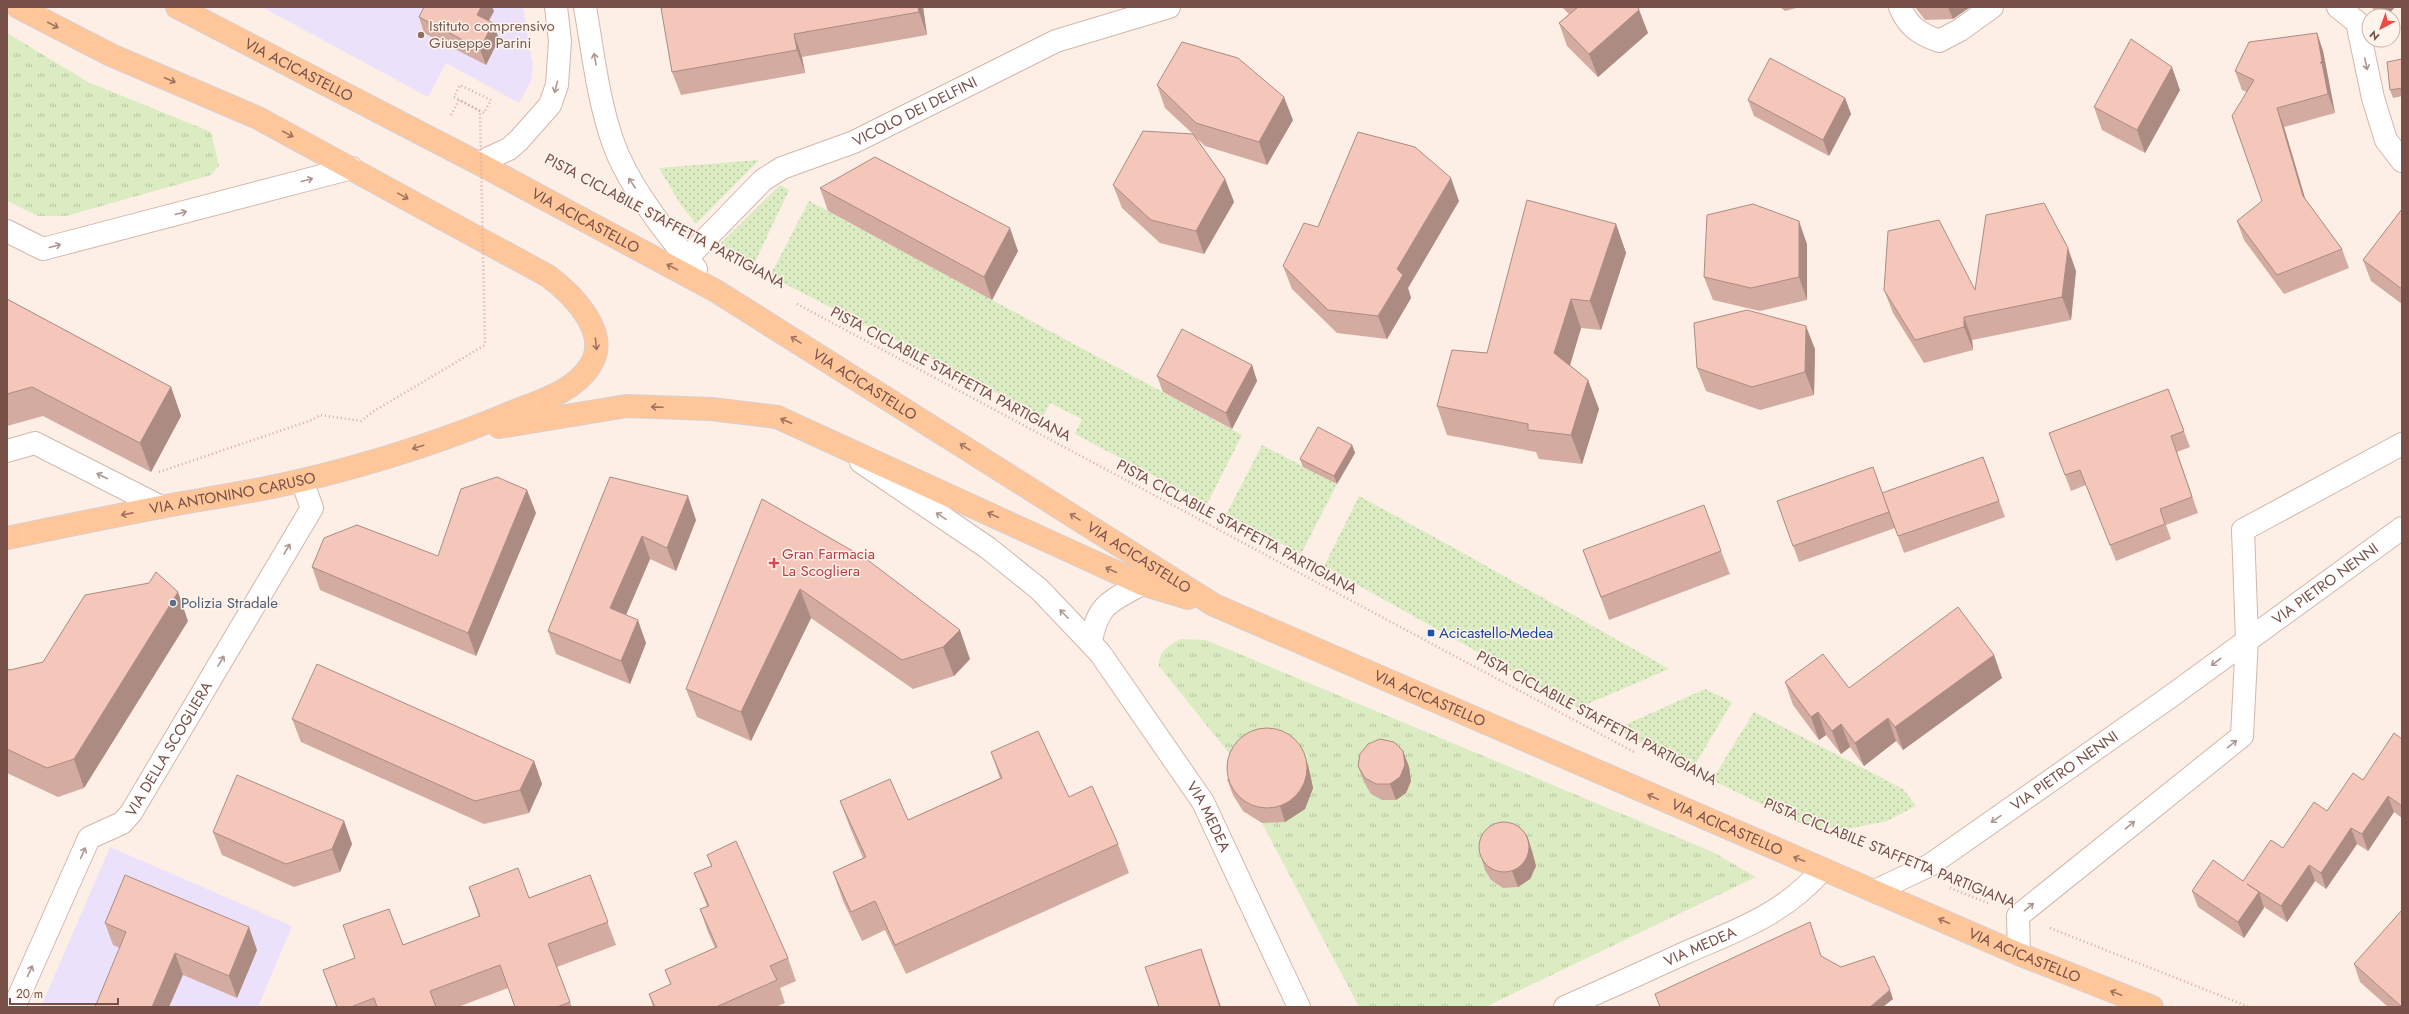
<svg xmlns="http://www.w3.org/2000/svg" width="2409" height="1014" viewBox="0 0 2409 1014" font-family="Jost,sans-serif">
	<style>
		.education { fill: #ece1fa }
		.grass { fill: url(#grass-tufts) }
		.garden { fill: url(#garden-dots) }
		.lines { fill: none; stroke-linecap: round; stroke-linejoin: round }
		.minor-casing { stroke: #d2b7ac; stroke-width: 24 }
		.major-casing { stroke: #d9cecc; stroke-width: 24 }
		.path { stroke: #daa99d; stroke-width: 2.5; stroke-dasharray: 1 3; stroke-linecap: butt }
		.minor { stroke: #fff; stroke-width: 22 }
		.major { stroke: #ffc69a; stroke-width: 22 }
		.path-bridge { stroke: #daa99d; stroke-width: 2.5; stroke-dasharray: 1 3; stroke-linecap: butt }
		.wall { fill: #d3aba0 }
		.shaded-wall { fill: #ac8b82 }
		.building { fill: #f5c7ba; stroke: #ac8b82 }
		.oneway { stroke: #a07361 }
		.oneway2 { stroke: #ae9691 }
		.education-dot { fill: #8d6e63; stroke: #fff4ec; stroke-width: 1.5 }
		.health-dot { fill: #e0444e; stroke: #fff4ec; stroke-width: 1.5 }
		.service-dot { fill: #5c6f8a; stroke: #fff4ec; stroke-width: 1.5 }
		.transit-dot { fill: #1a4fb4; stroke: #fff4ec; stroke-width: 1.5 }
		.labels { text-anchor: middle; stroke-width: 3; stroke-linejoin: round; paint-order: stroke }
		.education-label { font-size: 15px; fill: #785e54; stroke: #fff4ec; text-anchor: start }
		.street-label { font-size: 15px; fill: #785048; stroke: #fff4ec }
		.health-label { font-size: 15px; fill: #be3a42; stroke: #fff4ec; text-anchor: start }
		.service-label { font-size: 15px; fill: #4e5e75; stroke: #fff4ec; text-anchor: start }
		.transit-label { font-size: 15px; fill: #164399; stroke: #fff4ec; text-anchor: start }
	</style>
	<defs>
		<pattern id="grass-tufts" width="24" height="20" patternUnits="userSpaceOnUse"><rect width="24" height="20" fill="#dbecc2"/><path d="M3 7l-1-3M5 7V3M7 7l1-3M15 17l-1-3M17 17v-4M19 17l1-3" fill="none" stroke="#b6c2a0"/></pattern>
		<pattern id="garden-dots" width="8" height="8" patternUnits="userSpaceOnUse"><rect width="8" height="8" fill="#dbecc2"/><path d="M2 2h.1M6 6h.1" fill="none" stroke="#b6c2a0" stroke-width="1.8" stroke-linecap="round"/></pattern>
	</defs>
	<rect width="100%" height="100%" fill="#fdefe5"/>
	<g class="education">
		<path d="M 262,7 L 523,7 L 533,67 L 531,81 L 519,103 L 446,63 L 428,97 Z"/>
		<path d="M 110,847 L 292,926 L 258,1007 L 41,1007 Z"/>
	</g>
	<g class="grass">
		<path d="M 7,33 L 88,82 L 211,132 L 219,166 L 211,175 L 66,216 L 38,216 L 7,201 Z"/>
		<path d="M 1181,639 L 1206,640 L 1713,852 L 1756,877 L 1485,1007 L 1359,1007 L 1262,823 L 1243,811 L 1237,763 L 1159,666 C 1159,650 1168,646 1181,639 Z"/>
	</g>
	<g class="garden">
		<path d="M 759,160 L 696,224 L 681,205 L 659,168 Z"/>
		<path d="M 780,185 L 789,190 L 753,266 L 737,257 L 721,243 Z"/>
		<path d="M 809,201 L 1242,435 L 1207,504 L 1075,434 L 1082,419 L 1050,403 L 1043,417 L 770,276 Z"/>
		<path d="M 1262,445 L 1337,484 L 1301,554 L 1226,515 Z"/>
		<path d="M 1359,496 L 1465,554 L 1669,669 L 1578,708 L 1324,566 Z"/>
		<path d="M 1705,689 L 1732,702 L 1692,770 L 1616,729 Z"/>
		<path d="M 1754,712 L 1903,789 L 1916,806 L 1887,821 L 1847,829 L 1806,826 L 1712,780 Z"/>
	</g>
	<g class="lines">
		<g class="minor-casing">
			<g id="minor">
				<path d="M 585,7 C 593,52 598,101 614,145 C 629,186 667,235 696,269"/>
				<path d="M 1900,7 C 1908,27 1920,34 1939,41 L 1960,30 L 1992,7"/>
				<path d="M 2338,7 L 2357,22 L 2373,98 L 2386,140 L 2402,161"/>
				<path d="M 478,163 L 509,149 L 519,140 L 550,105 L 557,85 L 560,41 L 556,7"/>
				<path d="M 7,231 L 43,249 L 352,168"/>
				<path id="s1" d="M 687,258 L 763,180 L 782,168 L 854,142 L 1056,41 L 1169,7"/>
				<path d="M 7,451 L 35,443 L 161,507"/>
				<path id="s2" d="M 861,462 L 988,548 L 1039,589 L 1100,653 L 1203,802 L 1299,1007"/>
				<path d="M 1091,642 C 1097,604 1111,601 1142,584"/>
				<path id="s3" d="M 1875,891 L 1930,865 L 2167,699 L 2402,528"/>
				<path d="M 2019,954 L 2018,916 L 2242,736 L 2247,639 L 2243,530 L 2402,444"/>
				<path id="s4" d="M 14,1007 L 89,838 L 122,823 L 131,813 L 312,508 L 302,481"/>
				<path id="s5" d="M 1565,1007 C 1606,989 1646,971 1687,952 C 1740,929 1784,914 1823,869"/>
			</g>
		</g>
		<g class="major-casing">
			<g id="major">
				<path id="s6" d="M 177,7 L 478,163 L 716,291 L 1214,605 L 2019,954 L 2152,1007"/>
				<path d="M 499,427 L 627,406 L 711,409 L 777,417 L 1142,584 L 1188,598"/>
				<path id="s7" d="M 7,538 C 65,526 123,514 182,503 C 222,496 263,490 303,480 C 374,463 443,441 510,413 C 537,402 574,392 590,366 C 612,333 572,294 548,276 L 258,118 L 111,55 L 18,7"/>
			</g>
		</g>
		<g class="path">
			<path d="M 451,115 L 459,100 L 484,113 L 491,100 L 460,85 L 454,97"/>
			<path d="M 797,304 L 1634,752"/>
			<path d="M 159,472 L 312,420 L 320,415 L 361,421 L 374,411 L 485,345"/>
			<path d="M 1950,888 L 1990,904"/>
			<path d="M 2050,928 L 2249,1007"/>
		</g>
		<use href="#minor" class="minor"/>
		<use href="#major" class="major"/>
		<path class="path-bridge" d="M 454,97 L 480,111 L 485,345"/>
	</g>
	<g class="wall">
		<path d="M 666,7 L 923,7 L 927,35 L 802,57 L 805,73 L 681,95 L 672,72 Z"/>
		<path d="M 1562,7 L 1638,7 L 1648,33 L 1598,77 L 1567,46 L 1559,23 L 1569,14 Z"/>
		<path d="M 1780,7 L 1800,7 L 1785,11 Z"/>
		<path d="M 1915,7 L 1970,7 L 1953,19 L 1925,20 Z"/>
		<path d="M 2371,7 L 2395,7 L 2387,16 L 2380,16 Z"/>
		<path d="M 494,11 L 489,21 L 493,23 L 499,39 L 486,65 L 424,33 L 419,17 Z"/>
		<path d="M 2317,33 L 2323,51 L 2335,113 L 2284,127 L 2305,199 L 2342,249 L 2349,268 L 2284,294 L 2244,240 L 2237,221 L 2262,201 L 2247,92 L 2242,90 L 2235,71 Z"/>
		<path d="M 2402,59 L 2402,96 L 2393,98 L 2390,90 Z"/>
		<path d="M 1157,85 L 1293,120 L 1267,165 L 1205,146 L 1195,137 L 1225,179 L 1234,202 L 1204,254 L 1160,243 L 1122,208 L 1113,185 L 1193,134 L 1165,108 Z"/>
		<path d="M 2180,90 L 2145,153 L 2102,130 L 2094,107 Z"/>
		<path d="M 1845,98 L 1851,114 L 1829,156 L 1754,116 L 1748,100 Z"/>
		<path d="M 820,188 L 1018,251 L 992,300 L 828,211 Z"/>
		<path d="M 1459,201 L 1408,288 L 1411,298 L 1387,339 L 1337,333 L 1292,289 L 1283,266 L 1318,227 Z"/>
		<path d="M 2402,209 L 2402,304 L 2371,281 L 2363,260 Z"/>
		<path d="M 1616,224 L 1626,253 L 1601,330 L 1581,328 L 1570,365 L 1588,380 L 1599,409 L 1582,464 L 1539,459 L 1536,452 L 1447,435 L 1437,406 L 1487,353 Z"/>
		<path d="M 1807,244 L 1807,300 L 1760,311 L 1713,300 L 1704,277 Z"/>
		<path d="M 2076,271 L 2071,320 L 1972,340 L 1973,350 L 1924,363 L 1893,313 L 1884,290 L 1975,290 Z"/>
		<path d="M 7,299 L 171,387 L 181,416 L 151,472 L 43,416 L 7,426 Z"/>
		<path d="M 1815,349 L 1814,395 L 1760,410 L 1706,391 L 1697,368 Z"/>
		<path d="M 1252,365 L 1257,381 L 1232,429 L 1163,392 L 1157,376 Z"/>
		<path d="M 2168,389 L 2190,447 L 2177,452 L 2198,513 L 2166,525 L 2171,539 L 2116,561 L 2086,485 L 2071,491 L 2049,433 Z"/>
		<path d="M 1352,445 L 1355,453 L 1337,484 L 1303,467 L 1300,459 Z"/>
		<path d="M 1983,457 L 2005,517 L 1904,553 L 1882,493 Z"/>
		<path d="M 1873,467 L 1895,528 L 1799,562 L 1777,501 Z"/>
		<path d="M 610,477 L 696,520 L 676,571 L 650,559 L 626,615 L 646,643 L 630,684 L 556,654 L 548,631 Z"/>
		<path d="M 762,499 L 970,659 L 954,676 L 913,689 L 811,618 L 751,741 L 697,717 L 686,689 Z"/>
		<path d="M 536,513 L 476,656 L 320,590 L 312,567 L 438,556 Z"/>
		<path d="M 1583,550 L 1721,551 L 1730,574 L 1609,620 Z"/>
		<path d="M 188,621 L 84,788 L 58,797 L 7,773 L 7,669 L 10,670 L 43,662 Z"/>
		<path d="M 1994,655 L 2002,678 L 1903,750 L 1896,741 L 1864,766 L 1850,747 L 1841,754 L 1826,735 L 1819,740 L 1793,705 L 1785,682 L 1849,688 Z"/>
		<path d="M 292,719 L 534,761 L 542,784 L 529,813 L 484,824 L 301,742 Z"/>
		<path d="M 2402,739 L 2402,818 L 2394,812 L 2368,851 L 2357,844 L 2326,889 L 2315,881 L 2287,922 L 2264,907 L 2244,938 L 2198,907 L 2192,891 L 2243,881 L 2327,811 L 2363,780 Z"/>
		<path d="M 1403,751 L 1409,767 L 1411,781 L 1406,793 L 1396,800 L 1382,800 L 1371,794 L 1364,782 L 1358,766 Z"/>
		<path d="M 991,752 L 1069,797 L 1118,844 L 1129,873 L 906,974 L 885,930 L 862,941 L 843,901 L 833,872 L 863,858 L 851,830 L 840,801 L 908,820 L 1000,778 Z"/>
		<path d="M 1308,765 L 1313,788 L 1305,809 L 1285,822 L 1262,823 L 1243,811 L 1233,795 L 1227,779 Z"/>
		<path d="M 344,821 L 352,844 L 340,872 L 294,887 L 222,855 L 213,832 Z"/>
		<path d="M 1532,851 L 1536,866 L 1530,879 L 1518,887 L 1503,888 L 1491,880 L 1485,870 L 1480,854 Z"/>
		<path d="M 707,855 L 788,958 L 796,981 L 780,988 L 785,1003 L 776,1007 L 653,1007 L 649,994 L 671,985 L 665,970 L 715,948 L 708,932 L 700,909 L 707,906 L 703,896 L 694,873 L 711,866 Z"/>
		<path d="M 590,875 L 616,945 L 557,967 L 572,1007 L 515,1007 L 508,988 L 458,1007 L 337,1007 L 323,970 L 355,958 L 403,945 L 479,917 L 469,887 L 529,898 Z"/>
		<path d="M 105,923 L 257,950 L 237,998 L 113,945 Z"/>
		<path d="M 2354,964 L 2402,1007 L 2388,1007 L 2360,982 Z"/>
	</g>
	<g class="shaded-wall">
		<path d="M 481,7 L 492,7 L 494,11 L 483,31 L 477,15 Z"/>
		<path d="M 918,7 L 923,7 L 927,35 L 919,12 Z"/>
		<path d="M 1948,7 L 1970,7 L 1953,19 Z"/>
		<path d="M 2379,7 L 2395,7 L 2387,16 L 2383,16 Z"/>
		<path d="M 1639,10 L 1648,33 L 1598,77 L 1589,54 Z"/>
		<path d="M 493,23 L 499,39 L 486,65 L 480,49 Z"/>
		<path d="M 2317,33 L 2323,51 L 2335,113 L 2328,94 L 2320,63 Z"/>
		<path d="M 794,34 L 802,57 L 805,73 L 797,50 Z"/>
		<path d="M 2172,67 L 2180,90 L 2145,153 L 2137,130 Z"/>
		<path d="M 1284,97 L 1293,120 L 1267,165 L 1259,142 Z"/>
		<path d="M 1845,98 L 1851,114 L 1829,156 L 1823,140 Z"/>
		<path d="M 2277,108 L 2284,127 L 2310,215 L 2303,196 Z"/>
		<path d="M 1451,178 L 1459,201 L 1408,288 L 1411,298 L 1387,339 L 1378,316 L 1397,269 Z"/>
		<path d="M 1225,179 L 1234,202 L 1204,254 L 1196,231 Z"/>
		<path d="M 1799,221 L 1807,244 L 1807,300 L 1799,277 Z"/>
		<path d="M 1616,224 L 1626,253 L 1601,330 L 1590,301 Z"/>
		<path d="M 1010,228 L 1018,251 L 992,300 L 984,277 Z"/>
		<path d="M 2068,248 L 2076,271 L 2071,320 L 2062,297 Z"/>
		<path d="M 1571,299 L 1581,328 L 1565,382 L 1554,353 Z"/>
		<path d="M 1964,317 L 1972,340 L 1973,350 L 1964,327 Z"/>
		<path d="M 1806,326 L 1815,349 L 1814,395 L 1805,372 Z"/>
		<path d="M 1252,365 L 1257,381 L 1232,429 L 1226,413 Z"/>
		<path d="M 1588,380 L 1599,409 L 1582,464 L 1571,435 Z"/>
		<path d="M 171,387 L 181,416 L 151,472 L 140,443 Z"/>
		<path d="M 1352,445 L 1355,453 L 1337,484 L 1334,476 Z"/>
		<path d="M 527,490 L 536,513 L 476,656 L 468,633 Z"/>
		<path d="M 688,496 L 696,520 L 676,571 L 667,548 Z"/>
		<path d="M 642,536 L 650,559 L 619,631 L 610,608 Z"/>
		<path d="M 800,589 L 811,618 L 751,741 L 741,712 Z"/>
		<path d="M 178,592 L 188,621 L 84,788 L 74,759 Z"/>
		<path d="M 638,620 L 646,643 L 630,684 L 621,661 Z"/>
		<path d="M 960,630 L 970,659 L 954,676 L 943,647 Z"/>
		<path d="M 1994,655 L 2002,678 L 1903,750 L 1895,727 Z"/>
		<path d="M 1818,712 L 1826,735 L 1819,740 L 1811,717 Z"/>
		<path d="M 1888,718 L 1896,741 L 1864,766 L 1855,743 Z"/>
		<path d="M 1841,724 L 1850,747 L 1841,754 L 1832,731 Z"/>
		<path d="M 1302,749 L 1308,765 L 1313,788 L 1305,809 L 1285,822 L 1280,806 Z"/>
		<path d="M 1403,751 L 1409,767 L 1411,781 L 1406,793 L 1396,800 L 1390,784 Z"/>
		<path d="M 534,761 L 542,784 L 529,813 L 520,790 Z"/>
		<path d="M 2388,796 L 2394,812 L 2368,851 L 2362,834 Z"/>
		<path d="M 344,821 L 352,844 L 340,872 L 332,849 Z"/>
		<path d="M 2351,828 L 2357,844 L 2326,889 L 2321,873 Z"/>
		<path d="M 1527,835 L 1532,851 L 1536,866 L 1530,879 L 1518,887 L 1512,871 Z"/>
		<path d="M 2309,865 L 2315,881 L 2287,922 L 2281,906 Z"/>
		<path d="M 2259,892 L 2264,908 L 2244,938 L 2238,922 Z"/>
		<path d="M 249,927 L 257,950 L 237,998 L 229,976 Z"/>
		<path d="M 1201,949 L 1209,972 L 1221,1007 L 1220,1007 Z"/>
		<path d="M 175,953 L 183,975 L 169,1007 L 152,1007 Z"/>
		<path d="M 1890,990 L 1893,999 L 1883,1007 L 1870,1007 Z"/>
	</g>
	<g class="building">
		<path d="M 424,7 L 481,7 L 477,15 L 493,23 L 480,49 L 419,17 Z"/>
		<path d="M 666,7 L 918,7 L 919,12 L 794,34 L 797,50 L 672,72 L 661,8 Z"/>
		<path d="M 1576,7 L 1638,7 L 1639,10 L 1589,54 L 1559,23 L 1577,8 Z"/>
		<path d="M 2317,33 L 2322,61 L 2320,63 L 2322,63 L 2328,94 L 2277,108 L 2303,196 L 2342,249 L 2277,275 L 2237,221 L 2262,201 L 2232,116 L 2254,80 L 2235,71 L 2249,42 Z"/>
		<path d="M 2131,39 L 2172,67 L 2137,130 L 2094,107 Z"/>
		<path d="M 1182,42 L 1238,58 L 1284,97 L 1259,142 L 1196,123 L 1157,85 Z"/>
		<path d="M 1770,58 L 1845,98 L 1823,140 L 1748,100 Z"/>
		<path d="M 2402,59 L 2402,88 L 2390,90 L 2387,62 Z"/>
		<path d="M 1143,131 L 1193,134 L 1225,179 L 1196,231 L 1151,220 L 1113,185 Z"/>
		<path d="M 1358,132 L 1415,147 L 1451,178 L 1397,269 L 1403,275 L 1378,316 L 1328,310 L 1283,266 L 1304,223 L 1318,227 Z"/>
		<path d="M 875,157 L 1010,228 L 984,277 L 820,188 Z"/>
		<path d="M 1527,200 L 1616,224 L 1590,301 L 1571,299 L 1554,353 L 1588,380 L 1571,435 L 1528,430 L 1528,424 L 1437,406 L 1452,350 L 1487,353 Z"/>
		<path d="M 2044,203 L 2068,248 L 2062,297 L 1964,317 L 1964,327 L 1915,340 L 1884,290 L 1888,231 L 1939,220 L 1975,290 L 1986,215 Z"/>
		<path d="M 1753,204 L 1799,221 L 1799,277 L 1751,288 L 1704,277 L 1707,215 Z"/>
		<path d="M 2402,209 L 2402,289 L 2363,260 Z"/>
		<path d="M 7,299 L 171,387 L 140,443 L 32,387 L 7,394 Z"/>
		<path d="M 1747,310 L 1806,326 L 1805,372 L 1752,387 L 1697,368 L 1694,323 Z"/>
		<path d="M 1182,329 L 1252,365 L 1226,413 L 1157,376 Z"/>
		<path d="M 2168,389 L 2184,431 L 2171,436 L 2192,497 L 2160,509 L 2165,524 L 2110,545 L 2080,470 L 2065,475 L 2049,433 Z"/>
		<path d="M 1318,427 L 1352,445 L 1334,476 L 1300,459 Z"/>
		<path d="M 1983,457 L 1999,501 L 1898,536 L 1882,493 Z"/>
		<path d="M 1873,467 L 1889,512 L 1793,546 L 1777,501 Z"/>
		<path d="M 497,477 L 527,490 L 468,633 L 312,567 L 324,538 L 357,525 L 438,556 L 461,489 Z"/>
		<path d="M 610,477 L 688,496 L 667,548 L 642,536 L 610,608 L 638,620 L 621,661 L 548,631 Z"/>
		<path d="M 762,499 L 865,558 L 960,630 L 943,647 L 902,660 L 800,589 L 741,712 L 686,689 Z"/>
		<path d="M 1704,505 L 1721,551 L 1601,597 L 1583,550 Z"/>
		<path d="M 156,572 L 178,592 L 74,759 L 47,768 L 7,749 L 7,669 L 10,670 L 43,662 L 85,595 L 149,583 Z"/>
		<path d="M 1958,607 L 1994,655 L 1895,727 L 1888,718 L 1855,743 L 1841,724 L 1832,731 L 1818,712 L 1811,717 L 1785,682 L 1823,654 L 1849,688 Z"/>
		<path d="M 317,664 L 534,761 L 520,790 L 475,801 L 292,719 Z"/>
		<circle cx="1267" cy="768" r="40"/>
		<path d="M 1038,731 L 1069,797 L 1092,786 L 1118,844 L 895,945 L 875,901 L 851,912 L 833,872 L 866,857 L 840,801 L 890,779 L 908,820 L 1002,778 L 991,752 Z"/>
		<path d="M 2394,733 L 2402,739 L 2402,806 L 2388,796 L 2362,834 L 2351,828 L 2321,873 L 2309,865 L 2281,906 L 2247,884 L 2259,892 L 2238,922 L 2192,891 L 2213,860 L 2243,881 L 2271,840 L 2283,848 L 2314,802 L 2327,811 L 2353,773 L 2363,780 Z"/>
		<path d="M 1380,739 L 1394,742 L 1403,751 L 1405,765 L 1400,777 L 1390,784 L 1376,784 L 1365,778 L 1358,766 L 1360,754 L 1368,744 Z"/>
		<path d="M 237,775 L 344,821 L 332,849 L 286,864 L 213,832 Z"/>
		<circle cx="1504" cy="847" r="25"/>
		<path d="M 736,841 L 788,958 L 770,966 L 777,980 L 716,1007 L 655,1007 L 649,994 L 671,984 L 665,970 L 717,947 L 700,909 L 709,906 L 694,873 L 712,866 L 707,855 Z"/>
		<path d="M 518,868 L 529,898 L 590,875 L 608,922 L 548,944 L 570,1002 L 557,1007 L 515,1007 L 500,965 L 430,991 L 436,1007 L 377,1007 L 374,998 L 351,1007 L 337,1007 L 323,970 L 355,958 L 343,925 L 389,909 L 403,945 L 480,916 L 469,887 Z"/>
		<path d="M 125,875 L 249,927 L 229,976 L 175,953 L 152,1007 L 95,1007 L 126,932 L 105,923 Z"/>
		<path d="M 2402,910 L 2402,1007 L 2354,964 Z"/>
		<path d="M 1810,922 L 1821,956 L 1841,967 L 1874,956 L 1890,990 L 1870,1007 L 1660,1007 L 1655,994 Z"/>
		<path d="M 1201,949 L 1220,1007 L 1159,1007 L 1145,967 Z"/>
	</g>
	<defs><path id="oneway-shaft" d="M-6 0H5M1.5-3L5.5 0L1.5 3" fill="none" stroke-width="1.6" stroke-linecap="round" stroke-linejoin="round"/></defs>
	<g class="oneway">
		<use href="#oneway-shaft" transform="translate(53 25) rotate(27)"/>
		<use href="#oneway-shaft" transform="translate(170 80) rotate(23)"/>
		<use href="#oneway-shaft" transform="translate(288 134) rotate(28)"/>
		<use href="#oneway-shaft" transform="translate(403 196) rotate(29)"/>
		<use href="#oneway-shaft" transform="translate(672 267) rotate(-152)"/>
		<use href="#oneway-shaft" transform="translate(796 340) rotate(-148)"/>
		<use href="#oneway-shaft" transform="translate(596 344) rotate(84)"/>
		<use href="#oneway-shaft" transform="translate(657 407) rotate(-178)"/>
		<use href="#oneway-shaft" transform="translate(786 421) rotate(-157)"/>
		<use href="#oneway-shaft" transform="translate(418 447) rotate(162)"/>
		<use href="#oneway-shaft" transform="translate(965 447) rotate(-148)"/>
		<use href="#oneway-shaft" transform="translate(127 514) rotate(169)"/>
		<use href="#oneway-shaft" transform="translate(993 515) rotate(-155)"/>
		<use href="#oneway-shaft" transform="translate(1075 517) rotate(-148)"/>
		<use href="#oneway-shaft" transform="translate(1111 570) rotate(-155)"/>
		<use href="#oneway-shaft" transform="translate(1653 797) rotate(-156)"/>
		<use href="#oneway-shaft" transform="translate(1799 859) rotate(-158)"/>
		<use href="#oneway-shaft" transform="translate(1944 921) rotate(-156)"/>
		<use href="#oneway-shaft" transform="translate(2116 993) rotate(-158)"/>
	</g>
	<g class="oneway2">
		<use href="#oneway-shaft" transform="translate(595 59) rotate(-101)"/>
		<use href="#oneway-shaft" transform="translate(2366 64) rotate(78)"/>
		<use href="#oneway-shaft" transform="translate(556 87) rotate(105)"/>
		<use href="#oneway-shaft" transform="translate(307 180) rotate(-15)"/>
		<use href="#oneway-shaft" transform="translate(632 183) rotate(-124)"/>
		<use href="#oneway-shaft" transform="translate(181 213) rotate(-15)"/>
		<use href="#oneway-shaft" transform="translate(55 246) rotate(-15)"/>
		<use href="#oneway-shaft" transform="translate(102 476) rotate(-153)"/>
		<use href="#oneway-shaft" transform="translate(941 516) rotate(-146)"/>
		<use href="#oneway-shaft" transform="translate(287 549) rotate(-59)"/>
		<use href="#oneway-shaft" transform="translate(1064 614) rotate(-135)"/>
		<use href="#oneway-shaft" transform="translate(221 661) rotate(-59)"/>
		<use href="#oneway-shaft" transform="translate(2216 662) rotate(143)"/>
		<use href="#oneway-shaft" transform="translate(2232 744) rotate(-39)"/>
		<use href="#oneway-shaft" transform="translate(1996 819) rotate(145)"/>
		<use href="#oneway-shaft" transform="translate(2130 825) rotate(-39)"/>
		<use href="#oneway-shaft" transform="translate(83 853) rotate(-66)"/>
		<use href="#oneway-shaft" transform="translate(2029 907) rotate(-39)"/>
		<use href="#oneway-shaft" transform="translate(30 971) rotate(-66)"/>
	</g>
	<circle class="education-dot" cx="421" cy="35" r="4"/>
	<path class="health-dot" d="M772 557h4v4h4v4h-4v4h-4v-4h-4v-4h4z"/>
	<circle class="service-dot" cx="173" cy="603" r="4"/>
	<rect class="transit-dot" x="1427" y="629" width="8" height="8" rx="2"/>
	<g class="labels">
		<g class="education-label">
			<text x="429" y="31">Istituto comprensivo<tspan x="429" dy="17">Giuseppe Parini</tspan></text>
		</g>
		<g class="street-label">
			<text dy="5" stroke="none"><textPath href="#s6" startOffset="137">VIA ACICASTELLO</textPath></text>
			<text dy="5" stroke="none"><textPath href="#s1" startOffset="276">VICOLO DEI DELFINI</textPath></text>
			<text dy="5" stroke="none"><textPath href="#s6" startOffset="461">VIA ACICASTELLO</textPath></text>
			<text transform="translate(665 221) rotate(28)" y="5">PISTA CICLABILE STAFFETTA PARTIGIANA</text>
			<text transform="translate(951 374) rotate(28)" y="5">PISTA CICLABILE STAFFETTA PARTIGIANA</text>
			<text dy="5" stroke="none"><textPath href="#s6" startOffset="785">VIA ACICASTELLO</textPath></text>
			<text dy="5" stroke="none"><textPath href="#s7" startOffset="230">VIA ANTONINO CARUSO</textPath></text>
			<text transform="translate(1237 527) rotate(28)" y="5">PISTA CICLABILE STAFFETTA PARTIGIANA</text>
			<text dy="5" stroke="none"><textPath href="#s6" startOffset="1109">VIA ACICASTELLO</textPath></text>
			<text dy="5" stroke="none"><textPath href="#s3" startOffset="546">VIA PIETRO NENNI</textPath></text>
			<text dy="5" stroke="none"><textPath href="#s6" startOffset="1433">VIA ACICASTELLO</textPath></text>
			<text transform="translate(1597 718) rotate(28)" y="5">PISTA CICLABILE STAFFETTA PARTIGIANA</text>
			<text dy="5" stroke="none"><textPath href="#s4" startOffset="309">VIA DELLA SCOGLIERA</textPath></text>
			<text dy="5" stroke="none"><textPath href="#s3" startOffset="225">VIA PIETRO NENNI</textPath></text>
			<text dy="5" stroke="none"><textPath href="#s2" startOffset="504">VIA MEDEA</textPath></text>
			<text dy="5" stroke="none"><textPath href="#s6" startOffset="1757">VIA ACICASTELLO</textPath></text>
			<text transform="translate(1890 853) rotate(22)" y="5">PISTA CICLABILE STAFFETTA PARTIGIANA</text>
			<text dy="5" stroke="none"><textPath href="#s5" startOffset="148">VIA MEDEA</textPath></text>
			<text dy="5" stroke="none"><textPath href="#s6" startOffset="2081">VIA ACICASTELLO</textPath></text>
		</g>
		<g class="health-label">
			<text x="782" y="559">Gran Farmacia<tspan x="782" dy="17">La Scogliera</tspan></text>
		</g>
		<g class="service-label">
			<text x="181" y="608">Polizia Stradale</text>
		</g>
		<g class="transit-label">
			<text x="1439" y="638">Acicastello-Medea</text>
		</g>
	</g>
	<rect width="2409" height="1014" fill="none" stroke="#785048" stroke-width="16"/>
	<g transform="translate(2381 28) rotate(221)"><circle r="19" fill="#fff4ec" stroke="#c9b2aa"/>
	<path d="M0-3L7 15L0 10L-7 15Z" fill="#ee4943"/>
	<text y="-6" font-size="11" font-weight="bold" text-anchor="middle" fill="#785048">N</text>
	</g>
	<path d="M10 998v6h108v-6" fill="none" stroke="#785048" stroke-width="2"/>
	<text x="16" y="998" font-size="12" fill="#785048" stroke="#fff4ec" stroke-width="3" paint-order="stroke">20 m</text>
</svg>
